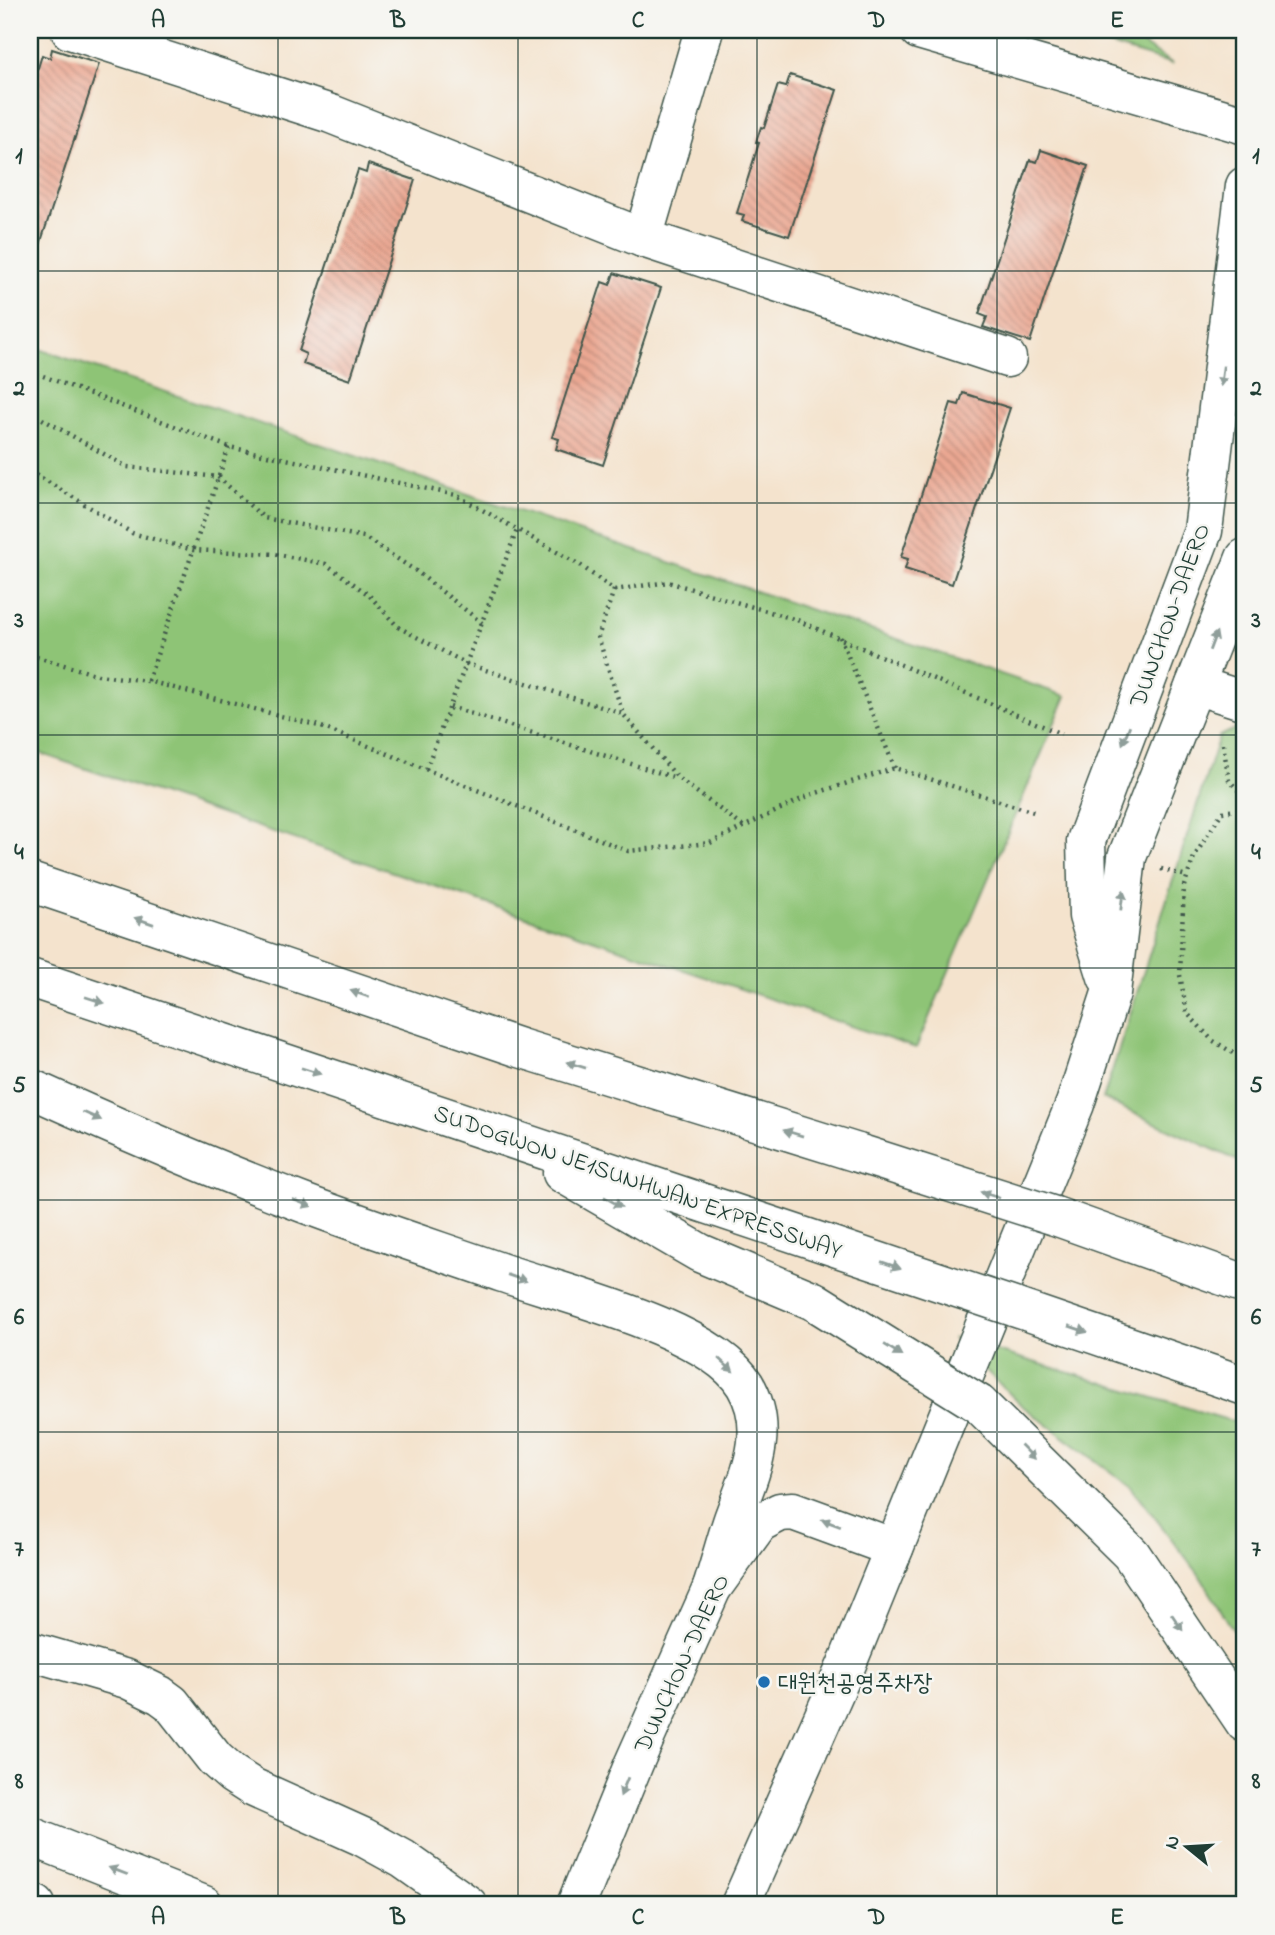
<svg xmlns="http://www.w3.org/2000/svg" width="1275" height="1935" viewBox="0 0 1275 1935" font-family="'Indie Flower','Poor Story',sans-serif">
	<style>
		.green { fill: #8ec476; stroke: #568055; stroke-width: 2 }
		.building { fill: url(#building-back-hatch) }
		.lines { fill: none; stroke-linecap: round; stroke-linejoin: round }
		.minor-casing { stroke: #3f564b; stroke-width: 41 }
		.major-casing { stroke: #3f564b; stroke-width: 41 }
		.highway-casing { stroke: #3f564b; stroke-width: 41 }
		.path { stroke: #3f564b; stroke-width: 4.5; stroke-dasharray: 2 5; stroke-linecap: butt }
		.minor { stroke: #fff; stroke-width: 38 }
		.major { stroke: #fff; stroke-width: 38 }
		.highway { stroke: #fff; stroke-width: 38 }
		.highway-bridge-casing { stroke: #3f564b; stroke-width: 41; stroke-linecap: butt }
		.highway-bridge { stroke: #fff; stroke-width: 38 }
		.oneway { fill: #8f9e9a }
		.grid { fill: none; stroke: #1f3d34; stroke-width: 2; stroke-opacity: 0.55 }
		.poi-dot { fill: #1f6fb2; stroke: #f6f6f2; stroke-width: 2.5 }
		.labels { text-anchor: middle; stroke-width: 5; stroke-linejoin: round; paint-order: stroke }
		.street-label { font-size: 24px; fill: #1f3d34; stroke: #f6f6f2 }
		.poi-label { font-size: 24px; fill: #1f3d34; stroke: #f6f6f2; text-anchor: start }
		.neatline { fill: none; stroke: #1f3d34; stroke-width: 2.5 }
		.grid-label { font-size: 23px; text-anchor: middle; font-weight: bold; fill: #1f3d34 }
	</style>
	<defs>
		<pattern id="building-back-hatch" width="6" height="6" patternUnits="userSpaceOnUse" patternTransform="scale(1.75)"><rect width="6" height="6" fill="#eba792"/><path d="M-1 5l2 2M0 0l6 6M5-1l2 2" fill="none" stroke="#be8978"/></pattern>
	</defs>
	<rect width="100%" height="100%" fill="#f6f6f2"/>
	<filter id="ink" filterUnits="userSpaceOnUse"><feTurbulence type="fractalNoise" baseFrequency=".0143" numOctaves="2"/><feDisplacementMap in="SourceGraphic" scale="14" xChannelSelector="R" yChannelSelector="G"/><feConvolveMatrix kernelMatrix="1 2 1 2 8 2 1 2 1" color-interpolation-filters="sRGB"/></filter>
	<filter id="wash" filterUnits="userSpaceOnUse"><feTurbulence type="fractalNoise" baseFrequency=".00686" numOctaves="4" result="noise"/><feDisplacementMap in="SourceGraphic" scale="28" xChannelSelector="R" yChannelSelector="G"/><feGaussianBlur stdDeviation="1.57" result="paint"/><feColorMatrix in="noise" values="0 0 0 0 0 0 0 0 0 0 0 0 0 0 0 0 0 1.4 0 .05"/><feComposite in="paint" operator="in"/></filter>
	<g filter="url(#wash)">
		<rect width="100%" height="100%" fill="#f4e3cd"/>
		<g class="green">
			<path d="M 1060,30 L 1121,30 L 1173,64 Z"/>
			<path d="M 30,346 L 1066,696 L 916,1048 L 30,750 Z"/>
			<path d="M 1245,725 L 1245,1164 L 1103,1099 L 1219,736 Z"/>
			<path d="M 953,1338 L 1245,1425 L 1245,1649 L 1198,1573 L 1131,1487 L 1021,1405 Z"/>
		</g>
		<g id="blocks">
			<g class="building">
				<path d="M 52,49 L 99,64 L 30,275 L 30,94 L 42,55 L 50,58 Z"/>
				<path d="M 790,75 L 837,90 L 789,236 L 742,221 L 744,215 L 737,213 L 759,143 L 756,142 L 761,127 L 764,128 L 778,85 L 786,87 Z"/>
				<path d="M 1041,150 L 1088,166 L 1030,342 L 983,327 L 987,317 L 979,314 L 1030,160 L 1037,162 Z"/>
				<path d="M 368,164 L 415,180 L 350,380 L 303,364 L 306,354 L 299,351 L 358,170 L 366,173 Z"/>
				<path d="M 614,273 L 661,288 L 603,465 L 556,449 L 559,439 L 552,437 L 602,282 L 610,285 Z"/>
				<path d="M 963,393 L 1010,408 L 952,584 L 905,569 L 908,559 L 901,557 L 951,403 L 959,405 Z"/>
			</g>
		</g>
	</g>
	<g filter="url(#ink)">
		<use href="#blocks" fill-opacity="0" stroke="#3f564b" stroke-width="2"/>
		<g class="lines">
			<g class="minor-casing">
				<g id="minor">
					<path d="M 70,30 L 331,114 L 643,238 L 1007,358"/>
					<path d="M 919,30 L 1245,125"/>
					<path d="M 643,238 L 704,30"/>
					<path d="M 1195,685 L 1245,701"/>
					<path d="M 30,1651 L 127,1679 L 160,1695 L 171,1703 L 215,1759 L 232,1774 L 252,1787 L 363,1837 L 403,1859 L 468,1905"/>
				</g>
			</g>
			<g class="major-casing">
				<g id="major">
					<path d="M 1107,977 L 1088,916 L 1086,841 L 1203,531 L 1245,186"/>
					<path d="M 576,1905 L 634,1763 L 712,1588 L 759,1523 L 780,1512 L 793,1511 L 894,1548"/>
					<path d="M 740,1905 L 846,1666 L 1075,1104 L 1111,993 L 1127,857 L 1245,558"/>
				</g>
			</g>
			<g class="highway-casing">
				<g id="highway">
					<path d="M 30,882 L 520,1048 L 858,1153"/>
					<path d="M 30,978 L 826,1244"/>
					<path d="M 30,1088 C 120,1129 211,1168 303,1203 C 369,1228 437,1250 503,1273 C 565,1294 711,1329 745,1385 C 773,1432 748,1477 732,1522 C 725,1543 719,1566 712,1588"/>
					<path d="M 562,1173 L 700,1253 L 814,1301"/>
					<path d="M 1055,1216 L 1245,1284"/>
					<path d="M 1014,1307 L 1245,1386"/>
					<path d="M 979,1404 L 1131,1554 L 1245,1723"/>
					<path d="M 30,1836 L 204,1905"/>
					<path d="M 30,1903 L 36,1905"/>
				</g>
			</g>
			<g class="path">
				<path d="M 30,371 L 229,447 L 456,495 L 580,565 L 614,590 L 668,582 L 797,620 L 1061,734"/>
				<path d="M 30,412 L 127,467 L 218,477 L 264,518 L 364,537 L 416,571 L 482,623"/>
				<path d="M 30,471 L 132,533 L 193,550 L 275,554 L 326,564 L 369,595 L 398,627 L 467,664 L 623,714"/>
				<path d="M 614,590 L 598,637 L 623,714 L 679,779 L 744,827"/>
				<path d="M 840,637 L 895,768"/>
				<path d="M 30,655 L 98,675 L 148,681 L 319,726 L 628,851 L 710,843 L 810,795 L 895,768 L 1037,813"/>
				<path d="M 148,681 L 229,447"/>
				<path d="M 450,707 L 676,778"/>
				<path d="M 1223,744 L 1229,780 L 1245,798"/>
				<path d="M 426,769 L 517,530"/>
				<path d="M 1245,809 L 1222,812 L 1194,857 L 1184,886 L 1180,975 L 1187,1013 L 1212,1040 L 1245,1060"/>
				<path d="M 1161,869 L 1187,876"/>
			</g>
			<use href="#minor" class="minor"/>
			<use href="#major" class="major"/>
			<use href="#highway" class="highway"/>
			<g class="highway-bridge-casing">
				<g id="highway-bridge">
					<path d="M 858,1153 L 1055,1216"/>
					<path d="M 826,1244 L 1014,1307"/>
					<path d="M 814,1301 L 979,1404"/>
				</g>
			</g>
			<use href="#highway-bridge" class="highway-bridge"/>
		</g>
		<defs><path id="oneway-solid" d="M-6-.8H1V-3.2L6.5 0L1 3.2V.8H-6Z" transform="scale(1.75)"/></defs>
		<g class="oneway">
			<use href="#oneway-solid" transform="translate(1222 376) rotate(97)"/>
			<use href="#oneway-solid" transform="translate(1213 641) rotate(-69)"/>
			<use href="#oneway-solid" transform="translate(1126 735) rotate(111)"/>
			<use href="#oneway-solid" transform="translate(1122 900) rotate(-83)"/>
			<use href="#oneway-solid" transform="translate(144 921) rotate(-161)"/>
			<use href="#oneway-solid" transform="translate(360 994) rotate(-161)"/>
			<use href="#oneway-solid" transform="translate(95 1000) rotate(18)"/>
			<use href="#oneway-solid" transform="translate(576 1065) rotate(-163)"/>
			<use href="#oneway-solid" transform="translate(311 1071) rotate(18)"/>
			<use href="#oneway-solid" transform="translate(92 1116) rotate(24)"/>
			<use href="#oneway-solid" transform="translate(793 1133) rotate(-163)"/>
			<use href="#oneway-solid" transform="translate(990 1195) rotate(-162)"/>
			<use href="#oneway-solid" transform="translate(613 1202) rotate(30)"/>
			<use href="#oneway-solid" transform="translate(302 1203) rotate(21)"/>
			<use href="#oneway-solid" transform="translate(891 1265) rotate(19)"/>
			<use href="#oneway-solid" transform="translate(517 1278) rotate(19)"/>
			<use href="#oneway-solid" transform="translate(1078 1329) rotate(19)"/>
			<use href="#oneway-solid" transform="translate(893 1350) rotate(32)"/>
			<use href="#oneway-solid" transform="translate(726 1365) rotate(42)"/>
			<use href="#oneway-solid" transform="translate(1028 1452) rotate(45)"/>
			<use href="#oneway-solid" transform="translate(831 1523) rotate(-159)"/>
			<use href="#oneway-solid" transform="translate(1177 1622) rotate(56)"/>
			<use href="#oneway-solid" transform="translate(624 1787) rotate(112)"/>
			<use href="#oneway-solid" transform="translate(118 1871) rotate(-159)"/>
		</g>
	</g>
	<path class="grid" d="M 278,30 L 278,1905M 518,30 L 518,1905M 757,30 L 757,1905M 997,30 L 997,1905M 30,271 L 1245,271M 30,503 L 1245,503M 30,735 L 1245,735M 30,968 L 1245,968M 30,1200 L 1245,1200M 30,1432 L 1245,1432M 30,1664 L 1245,1664"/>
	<circle class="poi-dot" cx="764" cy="1682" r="7"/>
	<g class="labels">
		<g class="street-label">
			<text transform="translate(1169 615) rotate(-70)" y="8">DUNCHON-DAERO</text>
			<text transform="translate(638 1181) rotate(19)" y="8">SUDOGWON JE1SUNHWAN EXPRESSWAY</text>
			<text transform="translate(681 1663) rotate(-65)" y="8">DUNCHON-DAERO</text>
		</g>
		<g class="poi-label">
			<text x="778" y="1690">대원천공영주차장</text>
		</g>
	</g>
	<rect width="1275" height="1935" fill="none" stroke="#f6f6f2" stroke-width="77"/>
	<g transform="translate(1187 1847) rotate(288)" stroke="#f6f6f2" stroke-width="5" paint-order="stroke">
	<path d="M0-5L12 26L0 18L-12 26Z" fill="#1f3d34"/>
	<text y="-10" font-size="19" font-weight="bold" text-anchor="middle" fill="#1f3d34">N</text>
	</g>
	<rect x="38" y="38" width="1198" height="1858" class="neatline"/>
	<g class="grid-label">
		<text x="158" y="27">A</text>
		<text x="398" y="27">B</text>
		<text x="638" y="27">C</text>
		<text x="877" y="27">D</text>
		<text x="1117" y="27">E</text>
		<text x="19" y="163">1</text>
		<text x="1256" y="163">1</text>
		<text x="19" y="395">2</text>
		<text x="1256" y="395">2</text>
		<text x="19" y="627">3</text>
		<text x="1256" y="627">3</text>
		<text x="19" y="859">4</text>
		<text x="1256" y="859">4</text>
		<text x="19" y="1092">5</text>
		<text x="1256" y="1092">5</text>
		<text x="19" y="1324">6</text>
		<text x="1256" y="1324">6</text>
		<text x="19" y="1556">7</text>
		<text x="1256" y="1556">7</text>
		<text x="19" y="1788">8</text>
		<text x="1256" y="1788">8</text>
		<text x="158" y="1924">A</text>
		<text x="398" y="1924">B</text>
		<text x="638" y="1924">C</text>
		<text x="877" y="1924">D</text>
		<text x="1117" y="1924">E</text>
	</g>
</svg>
